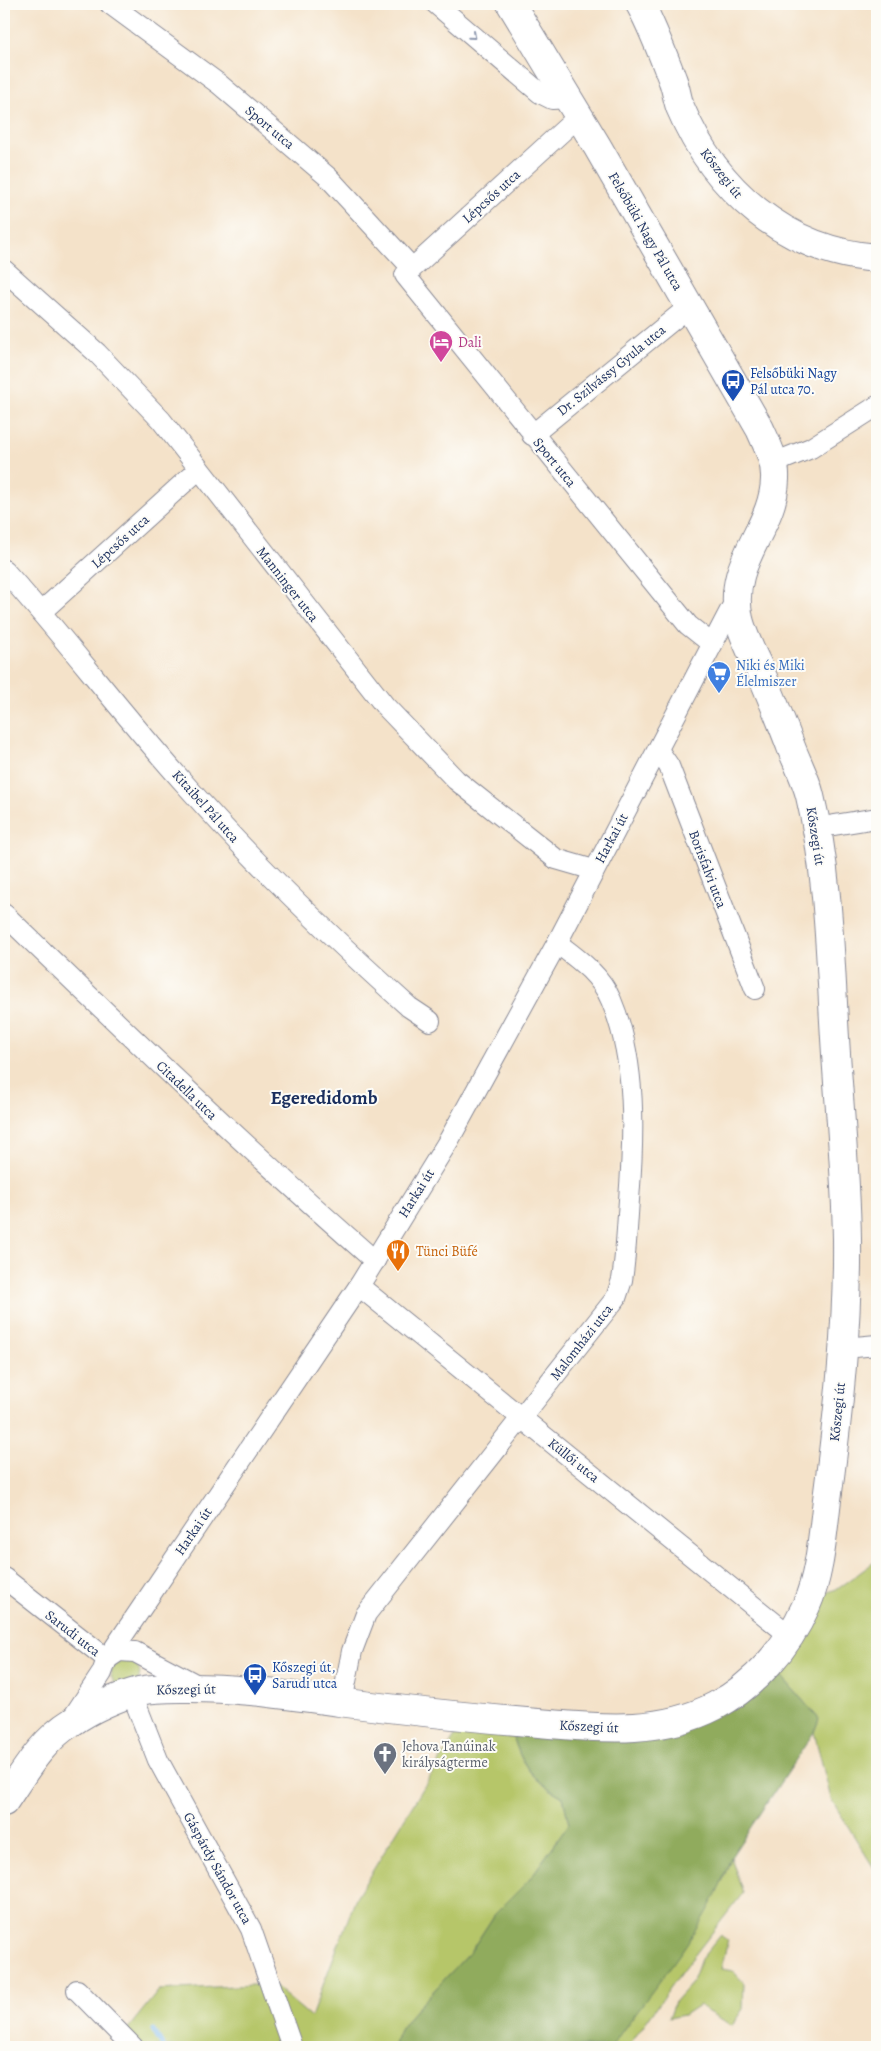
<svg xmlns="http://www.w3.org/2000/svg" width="881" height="2051" viewBox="0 0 881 2051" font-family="Alegreya,serif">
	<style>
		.green { fill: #b6c669; stroke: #687a64 }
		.forest { fill: #90ab5d; stroke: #566d5e }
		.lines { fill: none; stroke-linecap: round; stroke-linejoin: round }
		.stream { stroke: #79b6ec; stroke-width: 5 }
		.street-casing { stroke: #888894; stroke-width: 22 }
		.secondary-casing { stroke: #888894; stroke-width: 30 }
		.street { stroke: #fff; stroke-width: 20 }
		.secondary { stroke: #fff; stroke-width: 28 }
		.oneway { stroke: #8d97ae }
		.labels { text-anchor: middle; stroke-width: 4; stroke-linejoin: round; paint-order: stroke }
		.street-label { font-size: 14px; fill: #1b2f5e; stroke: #fdfcf7 }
		.hotel-label { font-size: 14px; fill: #b23c85; stroke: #fdfcf7; text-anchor: start }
		.transit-label { font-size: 14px; fill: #164399; stroke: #fdfcf7; text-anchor: start }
		.shop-label { font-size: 14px; fill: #366cbe; stroke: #fdfcf7; text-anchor: start }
		.food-label { font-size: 14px; fill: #c56008; stroke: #fdfcf7; text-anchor: start }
		.worship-label { font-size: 14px; fill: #5b616d; stroke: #fdfcf7; text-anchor: start }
		.district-label { font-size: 19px; font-weight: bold; fill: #1b2f5e; stroke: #fdfcf7 }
	</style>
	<rect width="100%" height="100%" fill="#fdfcf7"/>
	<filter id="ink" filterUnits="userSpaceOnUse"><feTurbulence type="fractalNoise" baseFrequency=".02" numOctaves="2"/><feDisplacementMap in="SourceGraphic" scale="10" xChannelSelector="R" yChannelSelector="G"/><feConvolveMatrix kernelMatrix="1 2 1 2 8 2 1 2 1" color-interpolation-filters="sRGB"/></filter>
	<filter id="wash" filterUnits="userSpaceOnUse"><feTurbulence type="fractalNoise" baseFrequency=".0096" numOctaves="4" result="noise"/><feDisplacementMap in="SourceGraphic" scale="20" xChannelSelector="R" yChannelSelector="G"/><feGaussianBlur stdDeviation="1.12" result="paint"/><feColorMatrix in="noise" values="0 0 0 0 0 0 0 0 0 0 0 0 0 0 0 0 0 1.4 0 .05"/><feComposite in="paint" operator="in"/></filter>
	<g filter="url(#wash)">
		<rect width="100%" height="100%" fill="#f4e2c9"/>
		<g class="green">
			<path d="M 877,1560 L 877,1873 L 831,1799 L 814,1732 L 819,1719 L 777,1671 L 820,1595 L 839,1588 Z"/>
			<path d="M 121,1659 C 133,1662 144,1666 138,1681 L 117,1685 C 106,1674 112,1668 121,1659 Z"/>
			<path d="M 463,1723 L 511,1728 C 521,1765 529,1778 563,1797 L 569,1824 L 529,1880 L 495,1914 L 471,1951 L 411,2015 L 400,2030 L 393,2047 L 140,2047 L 126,2031 L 159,1990 L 272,1984 L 311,2017 L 356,1898 Z"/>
			<path d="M 731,1857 L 743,1893 L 683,1970 L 628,2047 L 611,2047 L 723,1880 Z"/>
			<path d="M 721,1935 L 728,1940 L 721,1969 L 733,1971 L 744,1983 L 743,2009 L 732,2025 L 708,2012 L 699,2005 L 684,2015 L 669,2018 L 675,2001 L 693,1981 L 701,1959 Z"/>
		</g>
		<path class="forest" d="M 777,1671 L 819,1719 L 814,1732 L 731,1857 C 708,1929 653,1986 611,2047 L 393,2047 L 400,2030 L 411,2015 L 471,1951 L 495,1914 L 529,1880 L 569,1824 L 563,1797 C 530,1778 521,1765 511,1728 L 632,1736 Z"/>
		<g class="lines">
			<path class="stream" d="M 153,2030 L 163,2047"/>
		</g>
	</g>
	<g filter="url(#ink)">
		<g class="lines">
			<g class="street-casing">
				<g id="street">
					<path d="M 110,4 L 219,84 L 328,177 L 412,268"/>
					<path d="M 436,4 L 540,93 L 552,99 L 568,98"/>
					<path d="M 578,117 L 405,275 L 688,625 L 712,644"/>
					<path d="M 4,270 L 97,353 L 161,420 L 385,706 L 456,780 L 556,859 L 594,870"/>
					<path d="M 532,435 L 690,306"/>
					<path d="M 774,463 L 811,448 L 877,406"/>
					<path d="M 4,570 C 66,639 122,714 184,783 C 254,863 330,936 409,1007 L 430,1021"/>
					<path d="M 41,612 L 199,469"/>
					<path d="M 658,750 L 669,766 L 755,989"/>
					<path d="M 816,828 L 877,818"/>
					<path d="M 4,914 C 126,1032 247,1149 375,1261"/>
					<path d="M 359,1286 L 789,1635"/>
					<path d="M 844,1348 L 877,1345"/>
					<path d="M 4,1578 L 107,1659"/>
					<path d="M 107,1659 L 119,1651 L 135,1652 L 199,1686"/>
					<path d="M 132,1694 L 158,1760 L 251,1929 L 292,2047"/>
					<path d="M 342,1702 L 352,1651 L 366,1614 L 616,1298 L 622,1280 C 626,1254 627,1227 629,1200 C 634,1136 637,1061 611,1000 C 600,974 578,959 557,943"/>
					<path d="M 71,1720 L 102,1673 L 107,1659 L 359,1286 L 449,1140 L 557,943 L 737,597"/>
					<path d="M 77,1990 L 133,2047"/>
				</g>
			</g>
			<g class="secondary-casing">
				<g id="secondary">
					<path d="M 640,4 C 653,28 663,55 673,81 C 676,89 677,98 680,107 C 715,190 785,251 877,258"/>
					<path d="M 4,1802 C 23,1774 42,1740 72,1722 C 91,1709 117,1697 139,1691 C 153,1688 168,1688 181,1688 C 235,1687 286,1695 339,1702 C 409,1711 479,1718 550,1724 C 607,1729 663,1733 715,1706 C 755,1685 788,1647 806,1606 C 821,1573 823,1528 828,1492 C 839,1408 848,1323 847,1239 C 846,1172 839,1105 835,1038 C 830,959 829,874 810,796 C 806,779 797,763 791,747 C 781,720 770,694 759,668 C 752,653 743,636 739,619 C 726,562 774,529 775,479 C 776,461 767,445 760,429 L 597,146 L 511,4"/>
				</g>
			</g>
			<use href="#street" class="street"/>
			<use href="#secondary" class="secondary"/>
		</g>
		<defs><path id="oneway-chevron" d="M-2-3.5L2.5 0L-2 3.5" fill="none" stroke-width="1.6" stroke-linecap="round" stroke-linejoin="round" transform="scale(1.25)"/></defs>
		<use class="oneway" href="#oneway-chevron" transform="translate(473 36) rotate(41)"/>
	</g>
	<defs>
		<g id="hotel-pin" transform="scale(1.25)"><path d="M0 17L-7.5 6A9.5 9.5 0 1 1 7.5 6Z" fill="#d1479c" stroke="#fdfcf7"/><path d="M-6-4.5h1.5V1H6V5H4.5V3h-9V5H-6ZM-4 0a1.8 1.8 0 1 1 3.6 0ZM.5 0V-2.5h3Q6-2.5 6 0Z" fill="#fff"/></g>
		<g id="bus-pin" transform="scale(1.25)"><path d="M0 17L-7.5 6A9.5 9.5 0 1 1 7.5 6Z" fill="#1a4fb4" stroke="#fdfcf7"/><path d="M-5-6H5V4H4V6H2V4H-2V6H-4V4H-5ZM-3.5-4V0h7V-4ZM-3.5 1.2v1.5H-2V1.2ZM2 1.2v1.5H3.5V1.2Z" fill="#fff"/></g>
		<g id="supermarket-pin" transform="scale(1.25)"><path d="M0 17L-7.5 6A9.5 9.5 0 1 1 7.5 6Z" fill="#3f7fe0" stroke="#fdfcf7"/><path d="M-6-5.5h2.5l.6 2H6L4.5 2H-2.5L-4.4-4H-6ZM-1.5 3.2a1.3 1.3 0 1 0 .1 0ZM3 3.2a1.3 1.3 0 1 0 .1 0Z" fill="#fff"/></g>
		<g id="restaurant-pin" transform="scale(1.25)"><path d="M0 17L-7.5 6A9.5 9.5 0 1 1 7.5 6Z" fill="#e8710a" stroke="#fdfcf7"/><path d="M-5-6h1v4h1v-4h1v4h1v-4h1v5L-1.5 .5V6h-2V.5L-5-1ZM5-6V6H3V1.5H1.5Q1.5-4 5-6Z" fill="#fff"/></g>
		<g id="church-pin" transform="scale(1.25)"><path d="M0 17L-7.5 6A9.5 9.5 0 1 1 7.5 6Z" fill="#6b7280" stroke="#fdfcf7"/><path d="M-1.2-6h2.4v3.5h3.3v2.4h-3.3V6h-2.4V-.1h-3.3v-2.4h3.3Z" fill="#fff"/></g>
	</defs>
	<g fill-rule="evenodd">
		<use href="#hotel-pin" x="441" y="342"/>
		<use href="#bus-pin" x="733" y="381"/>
		<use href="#supermarket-pin" x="719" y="673"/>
		<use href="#restaurant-pin" x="398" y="1251"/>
		<use href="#bus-pin" x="255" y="1675"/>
		<use href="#church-pin" x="385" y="1754"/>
	</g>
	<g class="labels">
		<g class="street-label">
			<text transform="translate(270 127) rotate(40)" y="5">Sport utca</text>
			<text transform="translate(722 173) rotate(52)" y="5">Kőszegi út</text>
			<text transform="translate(491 196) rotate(-42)" y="5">Lépcsős utca</text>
			<text transform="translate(646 231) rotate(60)" y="5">Felsőbüki Nagy Pál utca</text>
			<text transform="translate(611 370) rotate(-39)" y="5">Dr. Szilvássy Gyula utca</text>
			<text transform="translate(555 462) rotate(51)" y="5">Sport utca</text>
			<text transform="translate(120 541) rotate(-42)" y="5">Lépcsős utca</text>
			<text transform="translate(288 584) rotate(52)" y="5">Manninger utca</text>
			<text transform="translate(206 806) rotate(48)" y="5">Kitaibel Pál utca</text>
			<text transform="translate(816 836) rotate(81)" y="5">Kőszegi út</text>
			<text transform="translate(611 838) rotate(-62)" y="5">Harkai út</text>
			<text transform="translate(708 869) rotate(69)" y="5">Borisfalvi utca</text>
			<text transform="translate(187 1090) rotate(44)" y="5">Citadella utca</text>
			<text transform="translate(416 1193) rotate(-58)" y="5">Harkai út</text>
			<text transform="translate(581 1342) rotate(-52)" y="5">Malomházi utca</text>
			<text transform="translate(837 1412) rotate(-84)" y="5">Kőszegi út</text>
			<text transform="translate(574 1460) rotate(39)" y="5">Küllői utca</text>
			<text transform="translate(193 1531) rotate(-56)" y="5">Harkai út</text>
			<text transform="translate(73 1633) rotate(38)" y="5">Sarudi utca</text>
			<text transform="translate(186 1689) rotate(-1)" y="5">Kőszegi út</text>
			<text transform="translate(589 1726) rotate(3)" y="5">Kőszegi út</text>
			<text transform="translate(218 1868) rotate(61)" y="5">Gáspárdy Sándor utca</text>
		</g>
		<g class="hotel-label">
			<text x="458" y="347">Dali</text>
		</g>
		<g class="transit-label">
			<text x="750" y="378">Felsőbüki Nagy<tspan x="750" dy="16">Pál utca 70.</tspan></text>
			<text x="272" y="1672">Kőszegi út,<tspan x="272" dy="16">Sarudi utca</tspan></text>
		</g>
		<g class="shop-label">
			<text x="736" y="670">Niki és Miki<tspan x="736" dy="16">Élelmiszer</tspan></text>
		</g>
		<g class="food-label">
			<text x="416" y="1256">Tünci Büfé</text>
		</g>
		<g class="worship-label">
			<text x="402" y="1751">Jehova Tanúinak<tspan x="402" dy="16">királyságterme</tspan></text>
		</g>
		<g class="district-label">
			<text x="324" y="1104">Egeredidomb</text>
		</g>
	</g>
	<rect width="881" height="2051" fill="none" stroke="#fdfcf7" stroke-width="20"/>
</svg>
